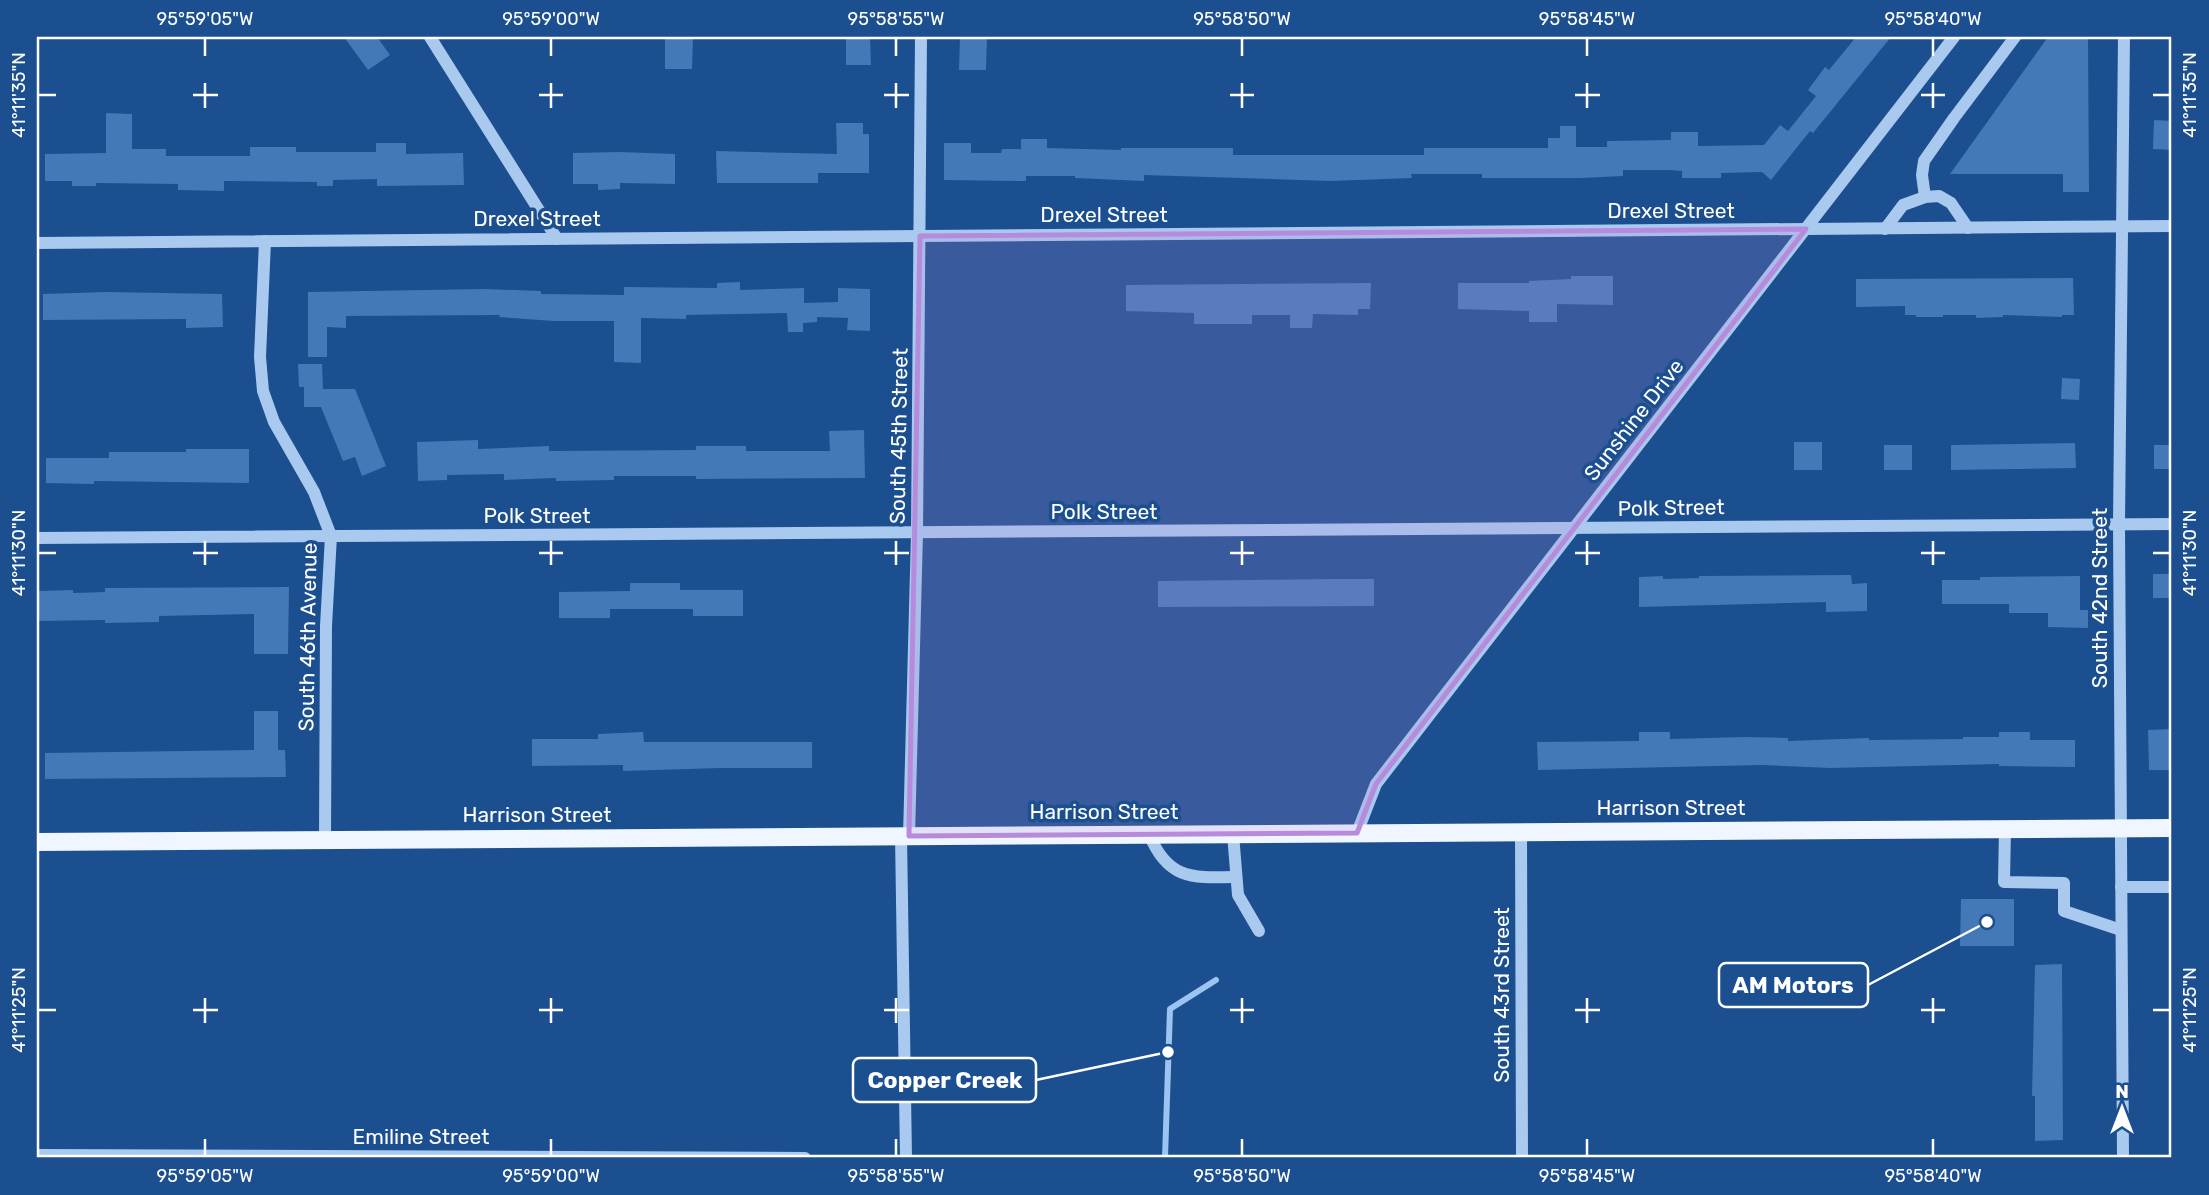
<svg xmlns="http://www.w3.org/2000/svg" width="2209" height="1195" viewBox="0 0 2209 1195" font-family="Rubik,sans-serif">
	<style>
		.lines { fill: none; stroke-linecap: round; stroke-linejoin: round }
		.stream { stroke: #9cc4f0; stroke-width: 6 }
		.building { fill: #4478b7 }
		.minor { stroke: #a9c9ee; stroke-width: 12 }
		.major { stroke: #f0f6ff; stroke-width: 18 }
		.marked { fill: #b68bdc; fill-opacity: 0.2; stroke: #b68bdc; stroke-width: 5; stroke-linejoin: round }
		.ticks { fill: none; stroke: #fff; stroke-width: 2.5 }
		.labels { text-anchor: middle; stroke-width: 7; stroke-linejoin: round; paint-order: stroke }
		.street-label { font-size: 21px; fill: #fff; stroke: #1b4f8f }
		.leader { fill: none; stroke: #fff; stroke-width: 2.5 }
		.callout-dot { fill: #fff; stroke: #1b4f8f; stroke-width: 2.5 }
		.callout { fill: #1b4f8f; stroke: #fff; stroke-width: 2.5 }
		.callout-label { font-size: 23px; text-anchor: middle; font-weight: bold; fill: #fff }
		.neatline { fill: none; stroke: #fff; stroke-width: 2.5 }
		.ticks-label { font-size: 18px; text-anchor: middle; fill: #fff }
	</style>
	<rect width="100%" height="100%" fill="#1b4f8f"/>
	<g class="lines">
		<path class="stream" d="M 1165,1158 L 1170,1009 L 1216,980"/>
	</g>
	<g class="building">
		<path d="M 344,37 L 377,37 L 390,55 L 368,70 Z"/>
		<path d="M 665,37 L 693,38 L 692,69 L 665,69 Z"/>
		<path d="M 846,37 L 870,37 L 871,65 L 846,65 Z"/>
		<path d="M 960,37 L 987,37 L 986,70 L 959,70 Z"/>
		<path d="M 1856,37 L 1891,37 L 1813,133 L 1810,131 L 1771,180 L 1762,172 L 1721,173 L 1721,178 L 1682,178 L 1682,171 L 1670,170 L 1623,170 L 1623,176 L 1582,178 L 1482,178 L 1482,174 L 1411,174 L 1412,178 L 1331,181 L 1144,175 L 1144,181 L 1075,178 L 1075,176 L 1026,176 L 1026,181 L 944,180 L 944,143 L 971,143 L 971,153 L 1001,153 L 1002,149 L 1021,149 L 1021,139 L 1047,139 L 1047,148 L 1121,150 L 1121,148 L 1233,148 L 1233,155 L 1424,155 L 1424,148 L 1548,148 L 1548,138 L 1560,138 L 1560,126 L 1576,126 L 1576,147 L 1607,147 L 1607,141 L 1671,140 L 1671,132 L 1698,132 L 1698,146 L 1764,145 L 1780,125 L 1788,131 L 1816,96 L 1808,90 L 1825,67 L 1829,70 Z"/>
		<path d="M 2048,37 L 2088,37 L 2089,192 L 2063,192 L 2063,174 L 1950,174 Z"/>
		<path d="M 106,113 L 132,114 L 132,149 L 166,149 L 166,156 L 250,156 L 250,147 L 296,147 L 296,152 L 376,152 L 376,143 L 406,143 L 406,154 L 463,153 L 464,185 L 377,186 L 377,179 L 333,180 L 333,186 L 317,186 L 317,182 L 224,181 L 224,191 L 178,190 L 178,184 L 96,183 L 96,186 L 72,186 L 72,181 L 45,181 L 45,154 L 106,153 Z"/>
		<path d="M 2154,120 L 2172,121 L 2172,150 L 2153,149 Z"/>
		<path d="M 836,123 L 863,123 L 863,134 L 869,134 L 869,173 L 818,173 L 818,183 L 717,183 L 716,151 L 837,154 Z"/>
		<path d="M 619,152 L 675,154 L 675,184 L 620,183 L 620,189 L 598,190 L 598,184 L 573,184 L 573,153 Z"/>
		<path d="M 1571,276 L 1613,276 L 1613,305 L 1557,304 L 1557,322 L 1529,322 L 1529,311 L 1458,309 L 1458,283 L 1529,283 L 1529,281 L 1571,279 Z"/>
		<path d="M 2073,278 L 2074,315 L 2062,315 L 2062,317 L 2003,315 L 2003,317 L 1976,318 L 1976,315 L 1943,315 L 1943,317 L 1916,317 L 1916,315 L 1905,315 L 1905,306 L 1856,307 L 1856,279 Z"/>
		<path d="M 740,282 L 740,290 L 804,288 L 804,303 L 838,302 L 838,288 L 870,289 L 870,331 L 847,330 L 848,318 L 817,317 L 817,322 L 803,323 L 803,332 L 788,332 L 787,313 L 686,315 L 686,319 L 641,318 L 641,363 L 614,362 L 614,321 L 554,321 L 499,317 L 500,315 L 346,316 L 346,328 L 327,327 L 327,357 L 308,357 L 308,292 L 484,289 L 541,291 L 541,294 L 624,295 L 624,287 L 717,288 L 717,283 Z"/>
		<path d="M 1371,283 L 1370,309 L 1358,309 L 1358,315 L 1313,314 L 1312,328 L 1290,328 L 1290,315 L 1252,315 L 1252,324 L 1194,324 L 1194,313 L 1126,311 L 1126,285 Z"/>
		<path d="M 107,292 L 222,294 L 223,327 L 186,328 L 186,319 L 43,320 L 43,294 Z"/>
		<path d="M 298,364 L 322,364 L 323,389 L 355,389 L 386,466 L 362,476 L 355,457 L 343,461 L 321,407 L 304,407 L 304,387 L 299,387 Z"/>
		<path d="M 2062,378 L 2080,379 L 2079,400 L 2061,399 Z"/>
		<path d="M 864,430 L 865,478 L 696,479 L 696,476 L 614,476 L 614,480 L 556,481 L 556,478 L 504,480 L 504,474 L 447,475 L 447,480 L 418,481 L 417,442 L 478,440 L 478,449 L 549,446 L 549,451 L 696,450 L 696,446 L 746,446 L 746,451 L 830,451 L 829,431 Z"/>
		<rect x="1794" y="442" width="28" height="28"/>
		<path d="M 2075,443 L 2076,468 L 1951,470 L 1951,445 Z"/>
		<rect x="1884" y="445" width="28" height="25"/>
		<rect x="2154" y="445" width="18" height="24"/>
		<path d="M 186,449 L 249,449 L 249,483 L 94,481 L 94,484 L 46,483 L 46,458 L 109,458 L 109,452 L 186,452 Z"/>
		<rect x="2153" y="574" width="19" height="24"/>
		<path d="M 1851,575 L 1852,584 L 1867,583 L 1867,611 L 1826,612 L 1826,602 L 1639,607 L 1639,577 L 1663,576 L 1663,579 L 1699,578 L 1699,576 Z"/>
		<path d="M 2080,576 L 2080,610 L 2088,610 L 2088,628 L 2048,627 L 2048,613 L 2009,613 L 2009,604 L 1942,604 L 1942,580 L 1980,580 L 1980,577 Z"/>
		<path d="M 1335,579 L 1374,579 L 1374,606 L 1158,607 L 1158,581 Z"/>
		<path d="M 630,583 L 680,583 L 680,590 L 743,590 L 743,616 L 693,616 L 693,609 L 610,609 L 610,618 L 559,618 L 559,592 L 630,591 Z"/>
		<path d="M 289,587 L 288,654 L 254,654 L 254,614 L 159,616 L 159,622 L 105,623 L 105,620 L 39,621 L 39,591 L 73,590 L 73,593 L 105,592 L 105,588 Z"/>
		<path d="M 254,711 L 278,711 L 278,750 L 285,750 L 286,777 L 45,779 L 45,753 L 254,750 Z"/>
		<path d="M 2172,729 L 2172,770 L 2149,770 L 2148,730 Z"/>
		<path d="M 643,732 L 644,742 L 812,742 L 812,768 L 720,768 L 623,771 L 623,765 L 532,766 L 532,739 L 598,739 L 598,734 Z"/>
		<path d="M 1639,732 L 1670,732 L 1670,739 L 1745,737 L 1788,738 L 1788,741 L 1869,738 L 1869,740 L 1963,739 L 1963,737 L 1999,737 L 1999,732 L 2030,732 L 2030,740 L 2075,740 L 2075,767 L 1999,766 L 1999,764 L 1830,768 L 1762,765 L 1538,770 L 1537,742 L 1639,741 Z"/>
		<path d="M 1961,899 L 2014,899 L 2014,946 L 1960,946 Z"/>
		<path d="M 2062,964 L 2063,1140 L 2035,1141 L 2035,1096 L 2032,1096 L 2035,965 Z"/>
	</g>
	<g class="lines">
		<g class="minor">
			<path d="M 430,37 L 557,239"/>
			<path d="M 1925,197 L 1922,175 L 1924,161 L 1954,118 L 2015,37"/>
			<path d="M 1885,229 L 1903,205 L 1925,197 L 1939,196 L 1951,203 L 1968,228"/>
			<path d="M 265,241 L 260,357 L 263,391 L 274,422 L 314,492 L 331,536 L 326,626 L 325,840"/>
			<path d="M 37,243 L 2172,226"/>
			<path d="M 37,538 L 2172,524"/>
			<path d="M 2005,829 L 2004,882 L 2064,883 L 2064,911 L 2121,930"/>
			<path d="M 1521,832 L 1522,1158"/>
			<path d="M 1357,833 L 1376,784 L 1954,37"/>
			<path d="M 1149,834 C 1168,880 1192,878 1236,877"/>
			<path d="M 1233,834 L 1238,895 L 1259,931"/>
			<path d="M 901,836 L 906,1158"/>
			<path d="M 909,836 L 917,533 L 921,37"/>
			<path d="M 2121,887 L 2172,887"/>
			<path d="M 37,1155 L 805,1158"/>
			<path d="M 2123,1158 L 2119,524 L 2124,37"/>
		</g>
		<path class="major" d="M 37,842 L 2172,828"/>
	</g>
	<path class="marked" d="M 1806,229 L 1376,784 L 1357,833 L 909,836 L 920,236 Z"/>
	<path class="ticks" d="M 205,38 L 205,56M 551,38 L 551,56M 896,38 L 896,56M 1242,38 L 1242,56M 1587,38 L 1587,56M 1933,38 L 1933,56M 205,83 L 205,108M 551,83 L 551,108M 896,83 L 896,108M 1242,83 L 1242,108M 1587,83 L 1587,108M 1933,83 L 1933,108M 38,95 L 56,95M 193,95 L 218,95M 539,95 L 563,95M 884,95 L 909,95M 1230,95 L 1254,95M 1575,95 L 1600,95M 1921,95 L 1945,95M 2153,95 L 2170,95M 205,541 L 205,565M 551,541 L 551,565M 896,541 L 896,565M 1242,541 L 1242,565M 1587,541 L 1587,565M 1933,541 L 1933,565M 38,553 L 56,553M 193,553 L 218,553M 539,553 L 563,553M 884,553 L 909,553M 1230,553 L 1254,553M 1575,553 L 1600,553M 1921,553 L 1945,553M 2153,553 L 2170,553M 205,998 L 205,1023M 551,998 L 551,1023M 896,998 L 896,1023M 1242,998 L 1242,1023M 1587,998 L 1587,1023M 1933,998 L 1933,1023M 38,1010 L 56,1010M 193,1010 L 218,1010M 539,1010 L 563,1010M 884,1010 L 909,1010M 1230,1010 L 1254,1010M 1575,1010 L 1600,1010M 1921,1010 L 1945,1010M 2153,1010 L 2170,1010M 205,1139 L 205,1156M 551,1139 L 551,1156M 896,1139 L 896,1156M 1242,1139 L 1242,1156M 1587,1139 L 1587,1156M 1933,1139 L 1933,1156"/>
	<g class="labels">
		<g class="street-label">
			<text x="1671" y="218">Drexel Street</text>
			<text x="1104" y="222">Drexel Street</text>
			<text x="537" y="226">Drexel Street</text>
			<text transform="translate(1634 420) rotate(-52)" y="7">Sunshine Drive</text>
			<text transform="translate(899 436) rotate(-89)" y="7">South 45th Street</text>
			<text transform="translate(1671 508) rotate(-1)" y="7">Polk Street</text>
			<text x="1104" y="519">Polk Street</text>
			<text x="537" y="523">Polk Street</text>
			<text transform="translate(2100 598) rotate(-90)" y="7">South 42nd Street</text>
			<text transform="translate(308 637) rotate(-89)" y="7">South 46th Avenue</text>
			<text x="1671" y="815">Harrison Street</text>
			<text x="1104" y="819">Harrison Street</text>
			<text x="537" y="822">Harrison Street</text>
			<text transform="translate(1502 995) rotate(-90)" y="7">South 43rd Street</text>
			<text x="421" y="1144">Emiline Street</text>
		</g>
	</g>
	<path class="leader" d="M1987 922L1868 985M1168 1052L1036 1080"/>
	<g class="callout-dot">
		<circle cx="1987" cy="922" r="7"/>
		<circle cx="1168" cy="1052" r="7"/>
	</g>
	<g class="callout">
		<rect x="1719" y="963" width="149" height="44" rx="7"/>
		<rect x="853" y="1058" width="183" height="44" rx="7"/>
	</g>
	<g class="callout-label">
		<text x="1793" y="993">AM Motors</text>
		<text x="945" y="1088">Copper Creek</text>
	</g>
	<rect width="2209" height="1195" fill="none" stroke="#1b4f8f" stroke-width="77"/>
	<g transform="translate(2122 1108)" stroke="#1b4f8f" stroke-width="5" paint-order="stroke">
	<path d="M0-5L12 26L0 18L-12 26Z" fill="#ffffff"/>
	<text y="-10" font-size="19" font-weight="bold" text-anchor="middle" fill="#ffffff">N</text>
	</g>
	<rect x="38" y="38" width="2132" height="1118" class="neatline"/>
	<g class="ticks-label">
		<text x="205" y="25">95°59'05"W</text>
		<text x="551" y="25">95°59'00"W</text>
		<text x="896" y="25">95°58'55"W</text>
		<text x="1242" y="25">95°58'50"W</text>
		<text x="1587" y="25">95°58'45"W</text>
		<text x="1933" y="25">95°58'40"W</text>
		<text transform="translate(19 95) rotate(-90)" y="6">41°11'35"N</text>
		<text transform="translate(2190 95) rotate(-90)" y="6">41°11'35"N</text>
		<text transform="translate(19 553) rotate(-90)" y="6">41°11'30"N</text>
		<text transform="translate(2190 553) rotate(-90)" y="6">41°11'30"N</text>
		<text transform="translate(19 1010) rotate(-90)" y="6">41°11'25"N</text>
		<text transform="translate(2190 1010) rotate(-90)" y="6">41°11'25"N</text>
		<text x="205" y="1182">95°59'05"W</text>
		<text x="551" y="1182">95°59'00"W</text>
		<text x="896" y="1182">95°58'55"W</text>
		<text x="1242" y="1182">95°58'50"W</text>
		<text x="1587" y="1182">95°58'45"W</text>
		<text x="1933" y="1182">95°58'40"W</text>
	</g>
</svg>
